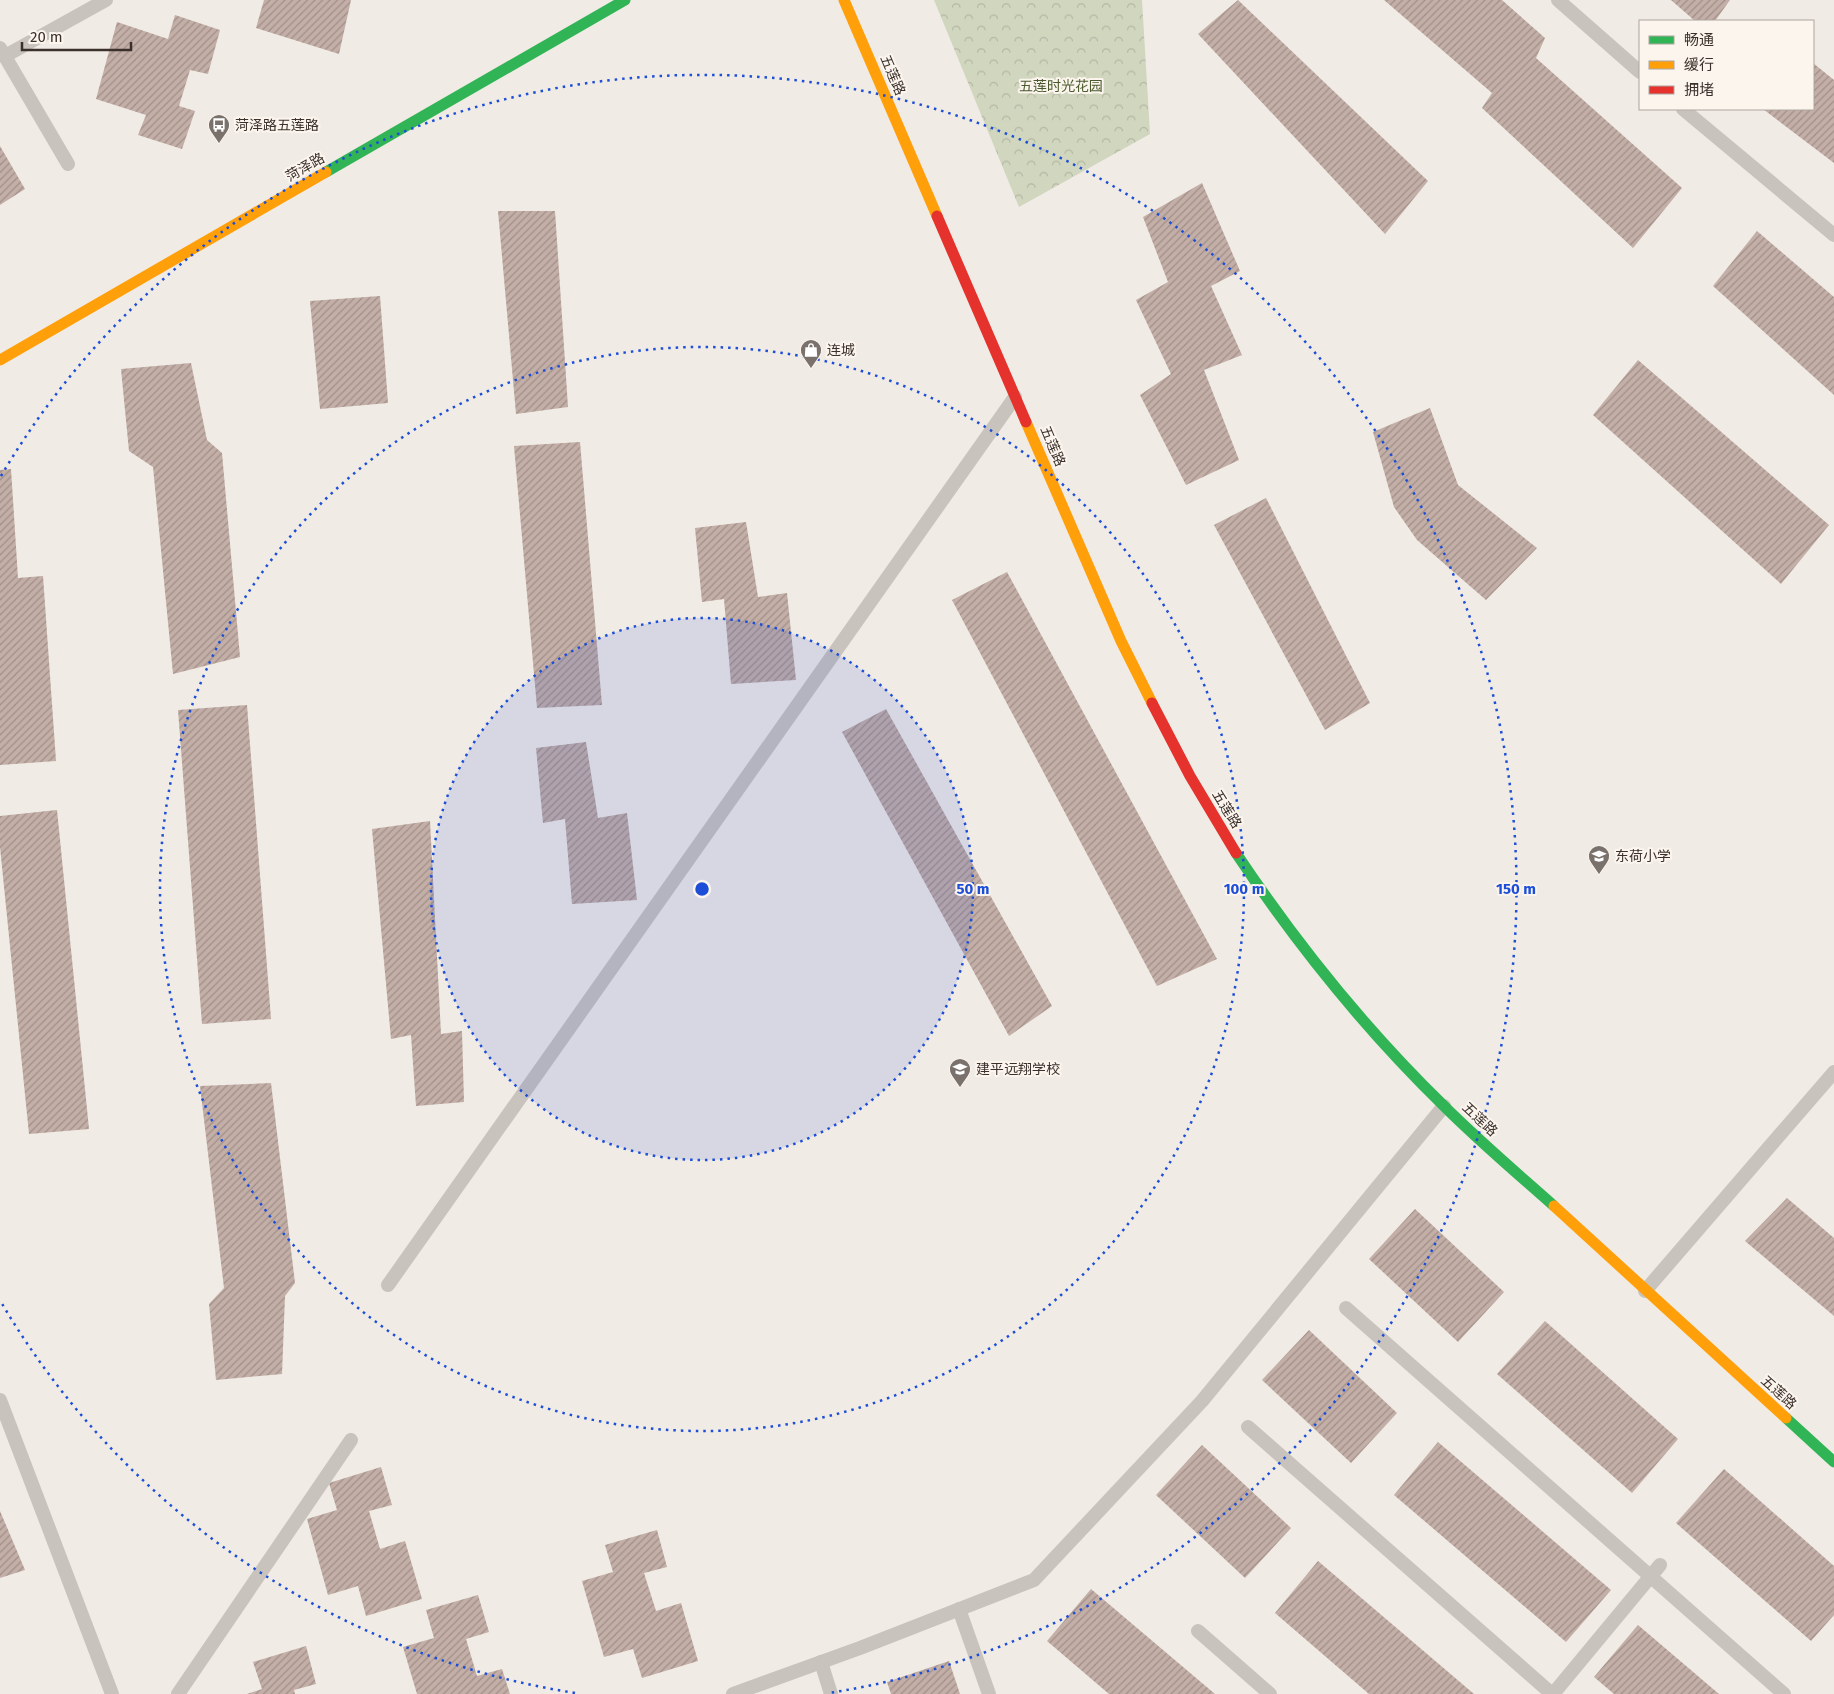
<svg xmlns="http://www.w3.org/2000/svg" width="1834" height="1694" viewBox="0 0 1834 1694" font-family="'Fira Sans','Noto Sans SC',sans-serif">
	<style>
		.park { fill: url(#park-crowns) }
		.building { fill: url(#building-hatch) }
		.lines { fill: none; stroke-linecap: round; stroke-linejoin: round }
		.lane { stroke: #c9c3be; stroke-width: 14 }
		.fast { stroke: #30b455; stroke-width: 11 }
		.slow { stroke: #ff9f0a; stroke-width: 11 }
		.jam { stroke: #e5322d; stroke-width: 11 }
		.ring { fill: none; stroke: #1d4ed8; stroke-width: 2.5; stroke-dasharray: 2.5 5 }
		.labels { text-anchor: middle; stroke-width: 4; stroke-linejoin: round; paint-order: stroke }
		.street-label { font-size: 14px; fill: #3b302b; stroke: #fbf5ee }
		.park-label { font-size: 14px; fill: #4a5a2e; stroke: #fbf5ee }
		.poi-label { font-size: 14px; fill: #3b302b; stroke: #fbf5ee; text-anchor: start }
		.centre { fill: #1d4ed8; stroke: #fbf5ee; stroke-width: 2.5 }
		.ring-label { font-size: 15px; text-anchor: middle; font-weight: bold; fill: #1d4ed8; stroke: #fbf5ee; stroke-width: 4; stroke-linejoin: round; paint-order: stroke }
	</style>
	<defs>
		<pattern id="park-crowns" width="20" height="18" patternUnits="userSpaceOnUse" patternTransform="scale(1.25)"><rect width="20" height="18" fill="#d1d6bf"/><path d="M2 6a3 3 0 1 1 6 0M12 15a3 3 0 1 1 6 0" fill="none" stroke="#b4b8a4"/></pattern>
		<pattern id="building-hatch" width="6" height="6" patternUnits="userSpaceOnUse" patternTransform="scale(1.25)"><rect width="6" height="6" fill="#c3afa7"/><path d="M-1 1l2-2M0 6l6-6M5 7l2-2" fill="none" stroke="#a08f88"/></pattern>
	</defs>
	<rect width="100%" height="100%" fill="#f0ebe5"/>
	<path class="park" d="M 934,0 L 1142,0 L 1150,134 L 1019,207 Z"/>
	<g class="building">
		<path d="M 264,0 L 351,0 L 339,54 L 256,28 Z"/>
		<path d="M 1238,0 L 1428,181 L 1385,234 L 1198,34 Z"/>
		<path d="M 1384,0 L 1502,0 L 1545,38 L 1536,58 L 1682,188 L 1633,248 L 1482,108 L 1492,93 Z"/>
		<path d="M 1671,0 L 1730,0 L 1715,21 L 1695,21 Z"/>
		<path d="M 175,15 L 220,30 L 208,74 L 190,70 L 179,106 L 195,111 L 182,149 L 138,135 L 146,115 L 96,99 L 117,22 L 168,39 Z"/>
		<path d="M 1813,63 L 1834,80 L 1834,163 L 1763,109 L 1813,109 Z"/>
		<path d="M 0,146 L 25,189 L 0,205 Z"/>
		<path d="M 1202,183 L 1240,271 L 1211,286 L 1242,355 L 1204,370 L 1239,460 L 1186,485 L 1140,395 L 1171,374 L 1136,300 L 1168,282 L 1143,217 Z"/>
		<path d="M 498,211 L 555,211 L 568,407 L 516,414 Z"/>
		<path d="M 1757,231 L 1834,297 L 1834,395 L 1713,286 Z"/>
		<path d="M 380,296 L 388,403 L 320,409 L 310,301 Z"/>
		<path d="M 1638,360 L 1829,525 L 1781,584 L 1593,415 Z"/>
		<path d="M 191,363 L 207,440 L 222,453 L 240,657 L 173,674 L 153,467 L 129,451 L 121,369 Z"/>
		<path d="M 1430,408 L 1458,485 L 1537,548 L 1486,600 L 1417,540 L 1394,507 L 1373,432 Z"/>
		<path d="M 580,442 L 602,705 L 537,708 L 514,446 Z"/>
		<path d="M 11,469 L 18,578 L 43,576 L 56,761 L 0,765 L 0,470 Z"/>
		<path d="M 1266,498 L 1370,703 L 1325,730 L 1214,525 Z"/>
		<path d="M 746,522 L 758,597 L 787,593 L 796,680 L 731,684 L 724,599 L 702,602 L 695,528 Z"/>
		<path d="M 1007,572 L 1217,959 L 1157,986 L 952,600 Z"/>
		<path d="M 247,705 L 271,1019 L 202,1024 L 178,710 Z"/>
		<path d="M 886,709 L 1052,1006 L 1009,1036 L 842,732 Z"/>
		<path d="M 586,742 L 598,818 L 627,813 L 637,900 L 572,904 L 565,819 L 543,823 L 536,748 Z"/>
		<path d="M 57,810 L 89,1129 L 29,1134 L 0,847 L 0,816 Z"/>
		<path d="M 430,821 L 441,1034 L 462,1031 L 464,1102 L 416,1106 L 411,1035 L 391,1039 L 372,829 Z"/>
		<path d="M 271,1083 L 295,1283 L 285,1296 L 282,1374 L 216,1380 L 209,1304 L 224,1288 L 200,1086 Z"/>
		<path d="M 1787,1198 L 1834,1238 L 1834,1316 L 1745,1241 Z"/>
		<path d="M 1415,1209 L 1504,1292 L 1458,1342 L 1369,1259 Z"/>
		<path d="M 1545,1321 L 1678,1439 L 1632,1493 L 1497,1374 Z"/>
		<path d="M 1309,1330 L 1397,1413 L 1351,1463 L 1262,1380 Z"/>
		<path d="M 1438,1442 L 1611,1590 L 1566,1642 L 1394,1495 Z"/>
		<path d="M 1202,1445 L 1291,1528 L 1245,1578 L 1156,1495 Z"/>
		<path d="M 381,1467 L 392,1505 L 369,1511 L 380,1549 L 405,1541 L 422,1599 L 366,1616 L 358,1586 L 328,1595 L 307,1519 L 337,1510 L 329,1483 Z"/>
		<path d="M 1724,1469 L 1834,1566 L 1834,1615 L 1811,1641 L 1676,1523 Z"/>
		<path d="M 0,1511 L 25,1570 L 0,1578 Z"/>
		<path d="M 657,1530 L 667,1567 L 644,1573 L 656,1611 L 681,1603 L 698,1661 L 642,1678 L 633,1649 L 604,1657 L 582,1581 L 613,1572 L 605,1545 Z"/>
		<path d="M 1318,1561 L 1474,1694 L 1369,1694 L 1275,1613 Z"/>
		<path d="M 1091,1589 L 1215,1694 L 1109,1694 L 1047,1641 Z"/>
		<path d="M 478,1595 L 489,1632 L 466,1639 L 477,1676 L 502,1669 L 510,1694 L 417,1694 L 403,1647 L 434,1638 L 426,1610 Z"/>
		<path d="M 1638,1625 L 1719,1694 L 1614,1694 L 1594,1677 Z"/>
		<path d="M 306,1646 L 316,1684 L 294,1690 L 295,1694 L 247,1694 L 262,1689 L 253,1662 Z"/>
		<path d="M 949,1661 L 960,1694 L 891,1694 L 887,1682 Z"/>
	</g>
	<g class="lines">
		<g class="lane">
			<path d="M 1558,0 L 1640,72"/>
			<path d="M 0,48 L 68,164"/>
			<path d="M 5,56 L 106,0"/>
			<path d="M 1683,109 L 1834,235"/>
			<path d="M 388,1285 L 1015,397"/>
			<path d="M 1645,1291 L 1834,1072"/>
			<path d="M 1346,1308 L 1784,1694"/>
			<path d="M 0,1400 L 112,1694"/>
			<path d="M 1248,1427 L 1552,1694"/>
			<path d="M 959,1609 L 989,1694"/>
			<path d="M 1198,1631 L 1270,1694"/>
			<path d="M 821,1662 L 831,1694"/>
			<path d="M 178,1694 L 351,1440"/>
			<path d="M 733,1694 L 860,1648 L 1034,1580 L 1202,1401 L 1444,1106"/>
			<path d="M 1553,1694 L 1660,1565"/>
		</g>
		<g class="fast">
			<path d="M 326,172 L 625,0"/>
			<path d="M 1236,853 C 1296,943 1367,1031 1444,1106 C 1479,1141 1517,1173 1554,1206"/>
			<path d="M 1786,1418 L 1834,1462"/>
		</g>
		<g class="slow">
			<path d="M 844,0 L 937,216"/>
			<path d="M 0,360 L 326,172"/>
			<path d="M 1026,422 L 1121,641 L 1152,703"/>
			<path d="M 1554,1206 L 1786,1418"/>
		</g>
		<g class="jam">
			<path d="M 937,216 L 1026,422"/>
			<path d="M 1152,703 L 1190,776 L 1236,853"/>
		</g>
	</g>
	<circle cx="702" cy="889" r="271" fill="#1d4ed8" fill-opacity=".12"/>
	<g class="ring">
		<circle cx="702" cy="889" r="271"/>
		<circle cx="702" cy="889" r="542"/>
		<path d="M575 1693A814 814 0 0 1 1 1302M1 476A814 814 0 1 1 829 1693"/>
	</g>
	<defs>
		<g id="bus-pin" transform="scale(1.125)"><path d="M0 17L-7.5 6A9.5 9.5 0 1 1 7.5 6Z" fill="#7a716c" stroke="#fbf5ee"/><path d="M-5-6H5V4H4V6H2V4H-2V6H-4V4H-5ZM-3.5-4V0h7V-4ZM-3.5 1.2v1.5H-2V1.2ZM2 1.2v1.5H3.5V1.2Z" fill="#fff"/></g>
		<g id="shop-pin" transform="scale(1.125)"><path d="M0 17L-7.5 6A9.5 9.5 0 1 1 7.5 6Z" fill="#7a716c" stroke="#fbf5ee"/><path d="M-5-2.5h2.3a2.7 3.5 0 0 1 5.4 0H5L5.5 6h-11ZM-1.5-2.5h3a1.5 2.3 0 0 0-3 0Z" fill="#fff"/></g>
		<g id="school-pin" transform="scale(1.125)"><path d="M0 17L-7.5 6A9.5 9.5 0 1 1 7.5 6Z" fill="#7a716c" stroke="#fbf5ee"/><path d="M0-5L7-2L0 1L-7-2ZM-4 1L0 2.5L4 1V4Q0 6-4 4Z" fill="#fff"/></g>
	</defs>
	<g fill-rule="evenodd">
		<use href="#bus-pin" x="219" y="125"/>
		<use href="#shop-pin" x="811" y="350"/>
		<use href="#school-pin" x="1599" y="856"/>
		<use href="#school-pin" x="960" y="1069"/>
	</g>
	<g class="labels">
		<g class="street-label">
			<text transform="translate(893 75) rotate(67)" y="5">五莲路</text>
			<text transform="translate(305 167) rotate(-30)" y="5">菏泽路</text>
			<text transform="translate(1053 446) rotate(67)" y="5">五莲路</text>
			<text transform="translate(1227 809) rotate(58)" y="5">五莲路</text>
			<text transform="translate(1480 1119) rotate(43)" y="5">五莲路</text>
			<text transform="translate(1779 1392) rotate(42)" y="5">五莲路</text>
		</g>
		<g class="park-label">
			<text x="1061" y="91">五莲时光花园</text>
		</g>
		<g class="poi-label">
			<text x="235" y="130">菏泽路五莲路</text>
			<text x="827" y="355">连城</text>
			<text x="1615" y="861">东荷小学</text>
			<text x="976" y="1074">建平远翔学校</text>
		</g>
	</g>
	<circle cx="702" cy="889" r="8" class="centre"/>
	<g class="ring-label">
		<text x="973" y="894">50 m</text>
		<text x="1244" y="894">100 m</text>
		<text x="1516" y="894">150 m</text>
	</g>
	<rect x="1639" y="20" width="175" height="90" fill="#fbf5ee" stroke="#aea6a0"/>
	<rect x="1649" y="36" width="25" height="8" fill="#30b455" stroke="#aea6a0"/>
	<text x="1684" y="45" font-size="15" fill="#3b302b">畅通</text>
	<rect x="1649" y="61" width="25" height="8" fill="#ff9f0a" stroke="#aea6a0"/>
	<text x="1684" y="70" font-size="15" fill="#3b302b">缓行</text>
	<rect x="1649" y="86" width="25" height="8" fill="#e5322d" stroke="#aea6a0"/>
	<text x="1684" y="95" font-size="15" fill="#3b302b">拥堵</text>
	<path d="M22 42v8h109v-8" fill="none" stroke="#3b302b" stroke-width="2.5"/>
	<text x="30" y="42" font-size="15" fill="#3b302b" stroke="#fbf5ee" stroke-width="4" paint-order="stroke">20 m</text>
</svg>
